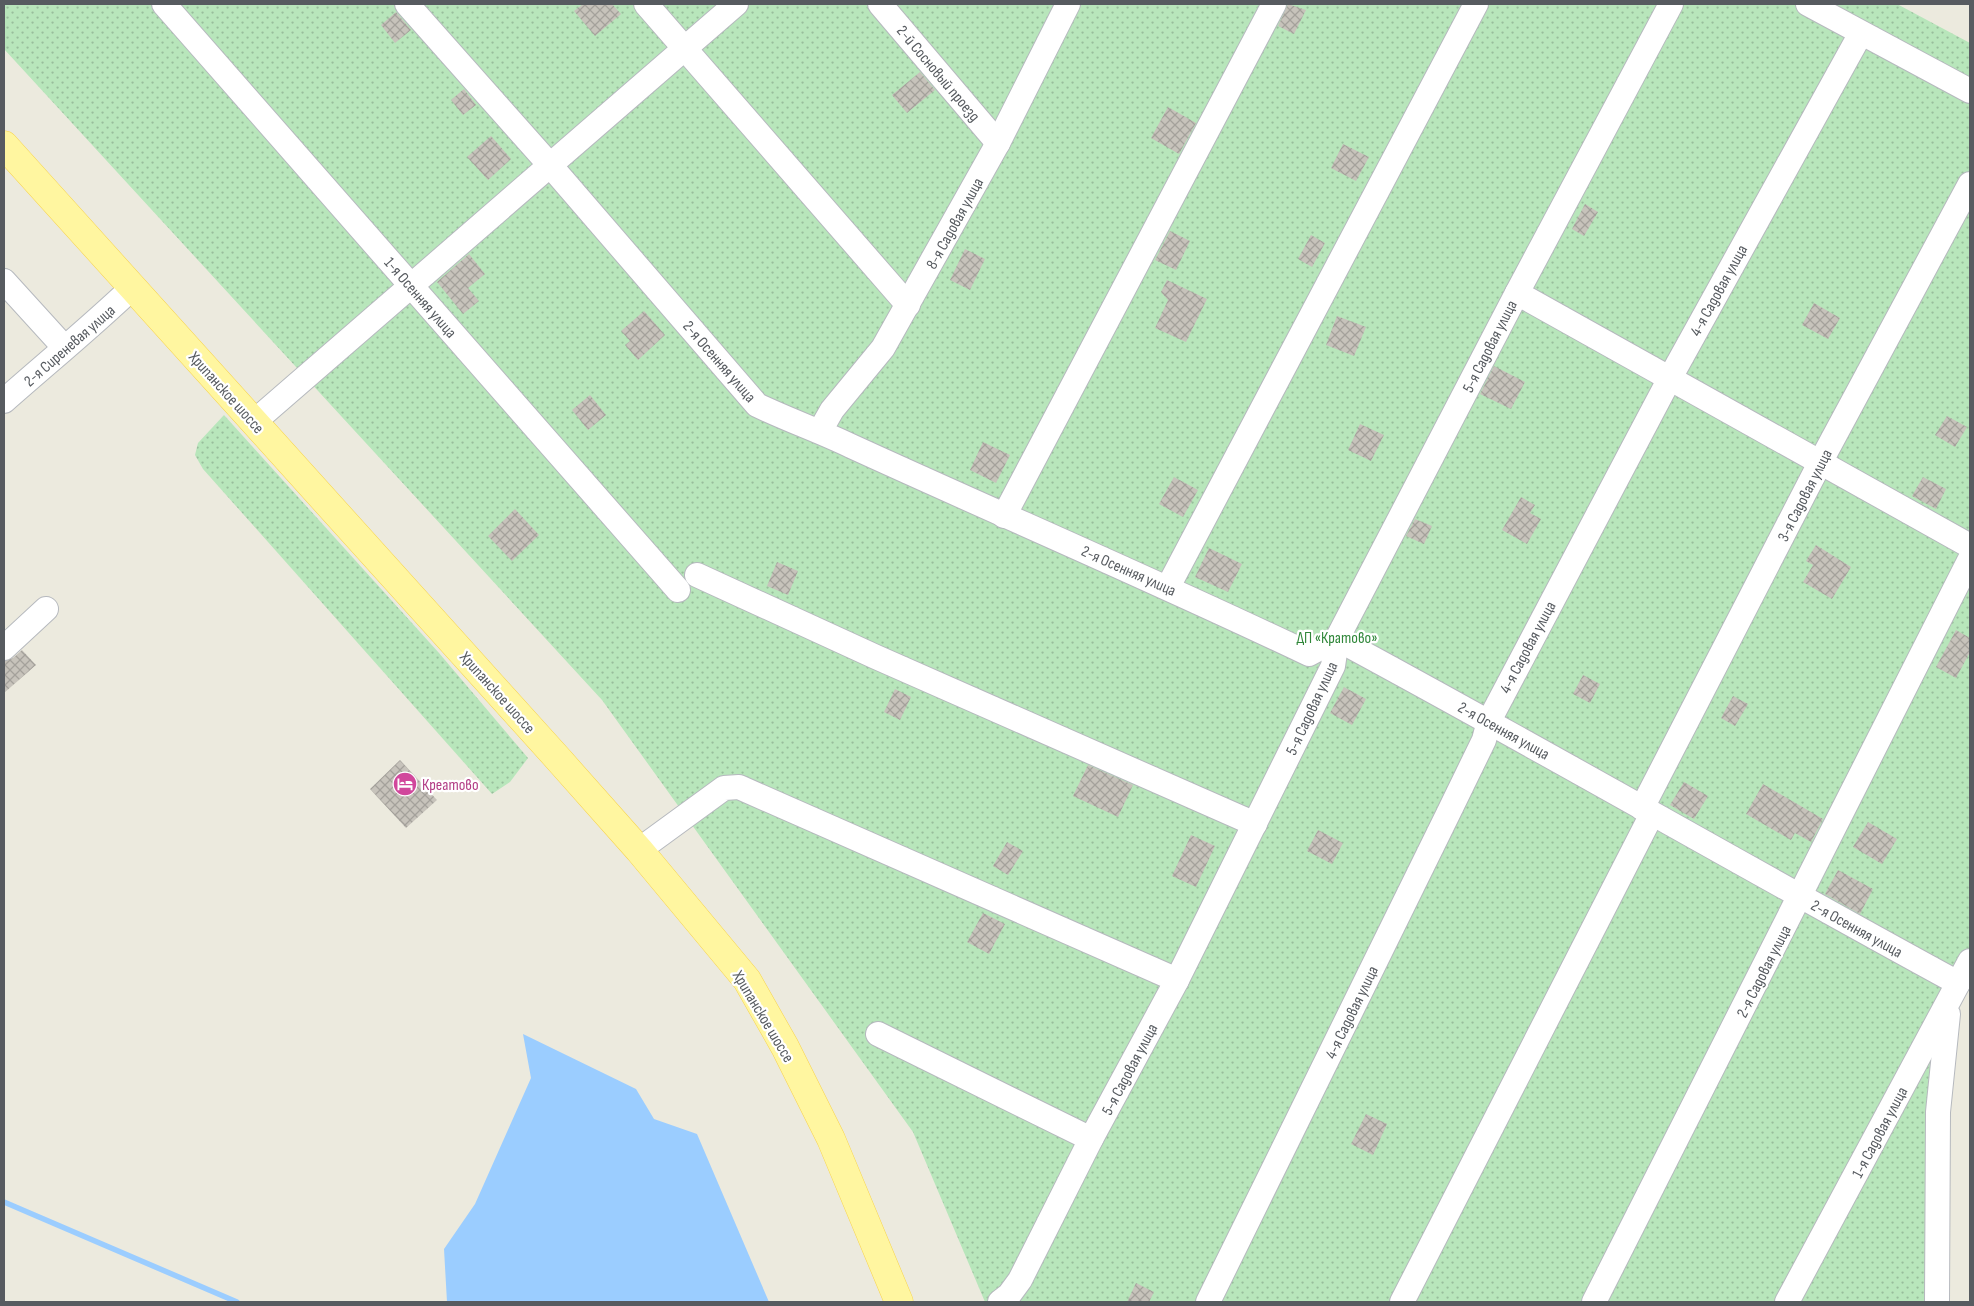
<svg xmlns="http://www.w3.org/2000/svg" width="1974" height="1306" viewBox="0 0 1974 1306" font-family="'Sofia Sans Condensed',sans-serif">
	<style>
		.grass { fill: url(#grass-dots) }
		.water { fill: #9bcdff }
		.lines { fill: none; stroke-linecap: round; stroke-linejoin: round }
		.stream { stroke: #9bcdff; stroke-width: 5.5 }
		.building { fill: url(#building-cross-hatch) }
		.minor-casing { stroke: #b6b9be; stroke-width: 26 }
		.major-casing { stroke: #f8d34b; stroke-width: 29 }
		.minor { stroke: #fff; stroke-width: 24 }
		.major { stroke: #fff6a0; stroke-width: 28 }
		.labels { text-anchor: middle; stroke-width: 4.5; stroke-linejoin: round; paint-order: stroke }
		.street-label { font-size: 16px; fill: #575b60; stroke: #fff }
		.park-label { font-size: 16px; fill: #30873a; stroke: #fff }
		.hotel-label { font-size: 16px; fill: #b23c85; stroke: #fff; text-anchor: start }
	</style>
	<defs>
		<pattern id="grass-dots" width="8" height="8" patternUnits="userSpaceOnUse" patternTransform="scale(1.25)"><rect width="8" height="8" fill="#b8e6bb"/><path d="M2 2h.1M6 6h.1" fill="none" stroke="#98bd9b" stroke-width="1.8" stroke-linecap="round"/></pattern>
		<pattern id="building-cross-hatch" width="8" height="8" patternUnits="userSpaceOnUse" patternTransform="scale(1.25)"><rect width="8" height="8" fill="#c7c3bb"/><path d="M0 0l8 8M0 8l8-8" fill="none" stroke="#a4a19b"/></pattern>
	</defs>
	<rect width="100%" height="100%" fill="#eceade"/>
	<g class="grass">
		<path d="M 4,4 L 1897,4 L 1970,43 L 1970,975 L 1953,1011 L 1933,1302 L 985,1302 L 913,1132 L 602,700 L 4,49 Z"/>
		<path d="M 224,415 L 439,653 L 528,758 L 510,782 L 492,794 L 203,469 L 195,455 L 198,443 Z"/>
	</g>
	<path class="water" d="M 523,1034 L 636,1089 L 654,1119 L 697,1134 L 769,1302 L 447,1302 L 444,1249 L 475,1204 L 531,1078 Z"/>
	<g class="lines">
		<path class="stream" d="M 4,1202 L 237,1302"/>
	</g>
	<g class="building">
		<path d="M 583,4 L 612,4 L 621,14 L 595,36 L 574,11 Z"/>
		<path d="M 1288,4 L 1306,10 L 1294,34 L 1278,26 Z"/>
		<path d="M 396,12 L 411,30 L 395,43 L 381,25 Z"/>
		<path d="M 920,72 L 935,90 L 907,113 L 892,95 Z"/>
		<path d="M 464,89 L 476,105 L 463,115 L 451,100 Z"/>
		<path d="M 1168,107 L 1196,123 L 1179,154 L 1151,138 Z"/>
		<path d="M 491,136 L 511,159 L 488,180 L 467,157 Z"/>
		<path d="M 1343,144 L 1369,157 L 1356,181 L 1331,168 Z"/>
		<path d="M 1585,204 L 1598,212 L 1584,236 L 1572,229 Z"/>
		<path d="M 1170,231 L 1190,241 L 1176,270 L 1155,260 Z"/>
		<path d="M 1311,235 L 1325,243 L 1312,267 L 1298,259 Z"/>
		<path d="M 965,249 L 985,259 L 970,290 L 950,280 Z"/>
		<path d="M 469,254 L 485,274 L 468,288 L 479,301 L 463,314 L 437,282 Z"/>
		<path d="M 1167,280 L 1207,299 L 1186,342 L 1155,328 L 1168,300 L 1161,292 Z"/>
		<path d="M 1814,303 L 1840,318 L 1828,339 L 1802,325 Z"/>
		<path d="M 644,311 L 665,335 L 638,360 L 625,345 L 630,341 L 621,331 Z"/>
		<path d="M 1337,316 L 1366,327 L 1354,356 L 1326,345 Z"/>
		<path d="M 1494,366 L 1525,382 L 1511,409 L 1480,394 Z"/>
		<path d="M 590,395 L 606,415 L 588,430 L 572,410 Z"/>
		<path d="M 1947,416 L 1967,427 L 1955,447 L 1935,435 Z"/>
		<path d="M 1360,424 L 1384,435 L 1371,461 L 1348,450 Z"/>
		<path d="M 983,442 L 1010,455 L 996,483 L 970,470 Z"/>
		<path d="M 1174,477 L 1198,490 L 1183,517 L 1159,504 Z"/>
		<path d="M 1923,477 L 1946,489 L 1936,509 L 1912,496 Z"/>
		<path d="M 1521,497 L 1535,505 L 1530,513 L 1541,519 L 1527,544 L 1502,530 Z"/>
		<path d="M 515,509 L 539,535 L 512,561 L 488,536 Z"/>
		<path d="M 1415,519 L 1432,526 L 1424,544 L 1406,536 Z"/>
		<path d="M 1816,545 L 1851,567 L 1832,599 L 1803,582 L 1813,565 L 1806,561 Z"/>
		<path d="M 1209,548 L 1242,564 L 1228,592 L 1195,577 Z"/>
		<path d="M 777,562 L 798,571 L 788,595 L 767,586 Z"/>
		<path d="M 1956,630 L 1970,638 L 1970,652 L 1956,678 L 1936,667 Z"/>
		<path d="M 22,650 L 36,665 L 4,693 L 4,661 L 13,658 Z"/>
		<path d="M 1583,675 L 1600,684 L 1590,703 L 1573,694 Z"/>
		<path d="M 1344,687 L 1366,699 L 1352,725 L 1330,713 Z"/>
		<path d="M 895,689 L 911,697 L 900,720 L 884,712 Z"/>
		<path d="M 1733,696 L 1748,704 L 1735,726 L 1721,718 Z"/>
		<path d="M 400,760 L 437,800 L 406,828 L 370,789 Z"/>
		<path d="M 1088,765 L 1133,785 L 1118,817 L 1073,796 Z"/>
		<path d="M 1684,782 L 1708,796 L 1694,819 L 1670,805 Z"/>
		<path d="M 1763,784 L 1823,819 L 1811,842 L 1795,833 L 1791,840 L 1746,814 Z"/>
		<path d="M 1868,822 L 1897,839 L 1882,864 L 1853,847 Z"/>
		<path d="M 1318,830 L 1343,843 L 1332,864 L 1307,851 Z"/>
		<path d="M 1191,835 L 1215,846 L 1196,887 L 1172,876 Z"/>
		<path d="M 1007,842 L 1023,851 L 1008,875 L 993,866 Z"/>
		<path d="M 1838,870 L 1873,889 L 1860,914 L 1825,894 Z"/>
		<path d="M 983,913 L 1005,924 L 989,954 L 967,942 Z"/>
		<path d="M 1366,1114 L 1387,1124 L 1373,1155 L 1351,1144 Z"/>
		<path d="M 1136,1283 L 1154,1292 L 1149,1302 L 1127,1302 Z"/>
	</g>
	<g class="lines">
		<g class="minor-casing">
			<g id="minor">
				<path d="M 164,4 L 678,590"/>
				<path d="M 407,4 L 549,164 L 757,405 C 788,420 820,431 851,446 C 1004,516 1158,582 1309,654 L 1337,639 C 1545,751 1750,870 1958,983"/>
				<path d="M 646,4 L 908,305"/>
				<path d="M 880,4 L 998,143"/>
				<path d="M 1808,4 L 1970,91"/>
				<path d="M 4,281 L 64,347"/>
				<path d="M 1517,293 L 1970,546"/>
				<path d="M 4,401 C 47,363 91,327 133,287"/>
				<path d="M 254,422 L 736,4"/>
				<path d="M 820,431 L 832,410 L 883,348 L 998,143 L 1068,4"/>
				<path d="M 1004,516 L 1274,4"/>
				<path d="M 697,575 L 876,657 L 1255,824"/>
				<path d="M 1168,587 L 1476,4"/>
				<path d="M 4,648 L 46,609"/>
				<path d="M 1642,808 L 1821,461 L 1970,184"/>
				<path d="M 639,850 L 724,788 L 739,787 L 1177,980"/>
				<path d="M 878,1034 L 1091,1139"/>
				<path d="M 1000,1302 L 1009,1295 L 1020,1280 L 1091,1139 L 1177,980 L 1333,666 L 1337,639 L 1517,293 L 1671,4"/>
				<path d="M 1208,1302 L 1448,814 L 1484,740 L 1489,721 L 1670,378 L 1861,33"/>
				<path d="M 1402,1302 L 1652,814"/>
				<path d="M 1594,1302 L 1970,559"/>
				<path d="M 1787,1302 L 1970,961"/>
				<path d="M 1937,1302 L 1938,1112 L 1948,1014"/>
			</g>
		</g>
		<g class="major-casing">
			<path id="major" d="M 4,145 L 560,761 L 639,850 L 747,980 L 785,1047 L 831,1139 L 899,1302"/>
		</g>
		<use href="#minor" class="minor"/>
		<use href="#major" class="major"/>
	</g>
	<defs>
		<g id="hotel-disc" transform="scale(1.25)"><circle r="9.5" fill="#d1479c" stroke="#fff"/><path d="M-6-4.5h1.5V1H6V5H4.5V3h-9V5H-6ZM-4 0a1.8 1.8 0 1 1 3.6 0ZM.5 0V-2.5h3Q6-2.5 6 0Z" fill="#fff"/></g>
	</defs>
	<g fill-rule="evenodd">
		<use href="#hotel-disc" x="405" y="784"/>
	</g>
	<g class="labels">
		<g class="street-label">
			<text transform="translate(939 73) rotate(50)" y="6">2-й Сосновый проезд</text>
			<text transform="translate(954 223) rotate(-61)" y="6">8-я Садовая улица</text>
			<text transform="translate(1718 290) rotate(-61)" y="6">4-я Садовая улица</text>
			<text transform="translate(421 297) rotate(49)" y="6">1-я Осенняя улица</text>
			<text transform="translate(69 345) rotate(-41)" y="6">2-я Сиреневая улица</text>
			<text transform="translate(1489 346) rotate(-63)" y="6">5-я Садовая улица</text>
			<text transform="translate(720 361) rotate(49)" y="6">2-я Осенняя улица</text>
			<text transform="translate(227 392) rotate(48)" y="6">Хрипанское шоссе</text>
			<text transform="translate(1804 495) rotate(-63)" y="6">3-я Садовая улица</text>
			<text transform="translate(1129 570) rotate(24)" y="6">2-я Осенняя улица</text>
			<text transform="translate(1527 647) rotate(-62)" y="6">4-я Садовая улица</text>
			<text transform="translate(498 692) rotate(48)" y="6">Хрипанское шоссе</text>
			<text transform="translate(1311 708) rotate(-65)" y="6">5-я Садовая улица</text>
			<text transform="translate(1504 730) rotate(29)" y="6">2-я Осенняя улица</text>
			<text transform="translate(1857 928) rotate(29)" y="6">2-я Осенняя улица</text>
			<text transform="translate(1763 971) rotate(-63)" y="6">2-я Садовая улица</text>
			<text transform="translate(1351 1012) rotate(-64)" y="6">4-я Садовая улица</text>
			<text transform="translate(764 1016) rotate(59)" y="6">Хрипанское шоссе</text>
			<text transform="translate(1129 1069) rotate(-62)" y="6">5-я Садовая улица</text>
			<text transform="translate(1879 1132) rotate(-62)" y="6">1-я Садовая улица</text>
		</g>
		<g class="park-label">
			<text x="1337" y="643">ДП «Кратово»</text>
		</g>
		<g class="hotel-label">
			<text x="422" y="790">Креатово</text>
		</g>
	</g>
	<rect width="1974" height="1306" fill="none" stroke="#575b60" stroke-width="10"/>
</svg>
